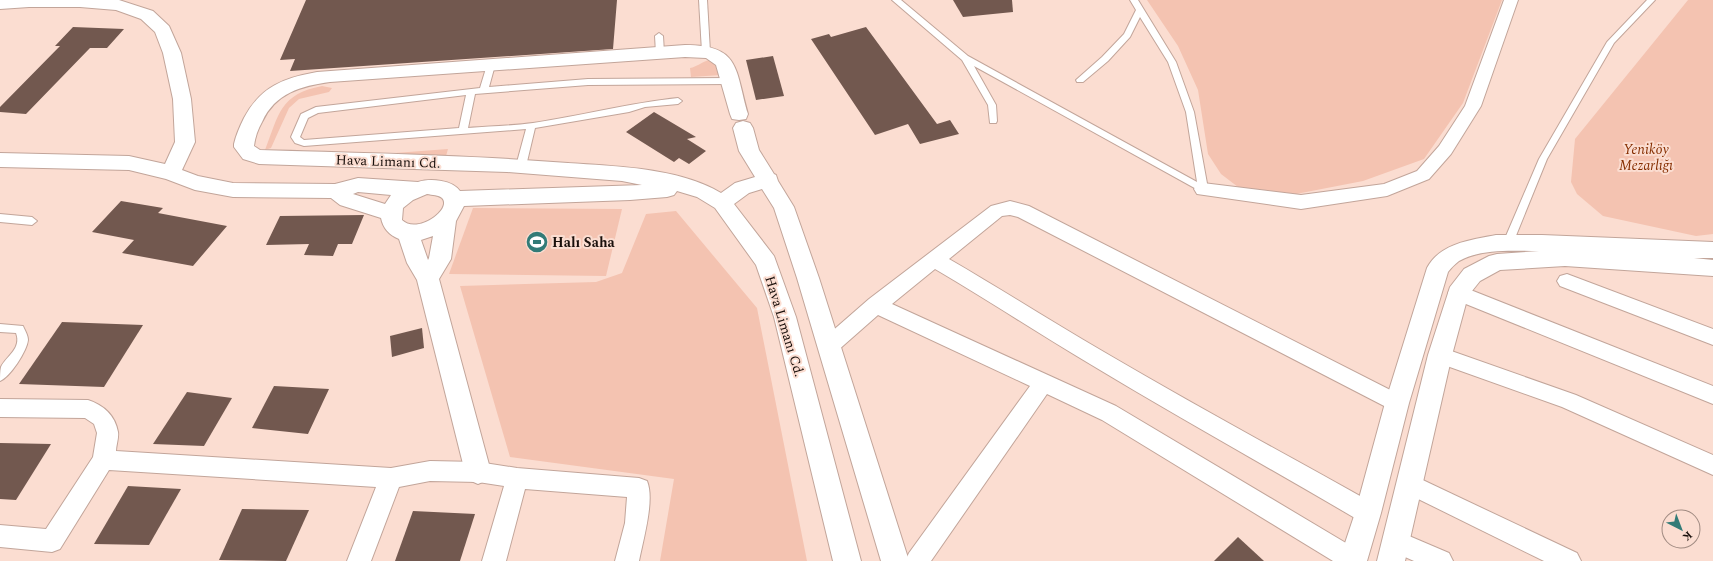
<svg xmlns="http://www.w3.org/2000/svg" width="1713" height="561" viewBox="0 0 1713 561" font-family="Spectral,serif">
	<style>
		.green { fill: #f4c3b1 }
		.building { fill: #72584f }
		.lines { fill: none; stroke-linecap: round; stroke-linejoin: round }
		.lane-casing { stroke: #c2a59a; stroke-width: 2 }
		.street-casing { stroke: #c2a59a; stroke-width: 2 }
		.secondary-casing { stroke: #c2a59a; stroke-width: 2 }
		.lane { fill: #fff; fill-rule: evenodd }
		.street { fill: #fff; fill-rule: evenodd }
		.secondary { fill: #fff; fill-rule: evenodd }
		.labels { text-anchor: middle; stroke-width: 4; stroke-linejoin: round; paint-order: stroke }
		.park-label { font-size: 14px; font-style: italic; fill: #862e01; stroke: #fbddd1 }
		.street-label { font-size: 14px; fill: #1a100c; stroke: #fbddd1 }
		.poi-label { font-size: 14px; font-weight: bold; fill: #1a100c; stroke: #fbddd1; text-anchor: start }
	</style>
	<rect width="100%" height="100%" fill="#fbddd1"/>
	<g class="green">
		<path d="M 1147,0 L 1502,0 L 1463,103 L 1424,159 L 1363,181 L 1296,194 L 1238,187 L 1221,174 L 1208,154 L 1198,90 L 1178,46 Z"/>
		<path d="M 1688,0 L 1713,0 L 1713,234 L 1696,236 L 1603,216 L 1577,194 L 1571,182 L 1575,139 Z"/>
		<path d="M 709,60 L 719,66 L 721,75 L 691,77 L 690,68 C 697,67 701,62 709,60 Z"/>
		<path d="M 322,86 L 332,88 L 329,92 L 299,99 L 289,108 L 271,148 L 265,150 C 279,114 280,94 322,86 Z"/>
		<path d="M 448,149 L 446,156 L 395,153 Z"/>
		<path d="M 473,208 L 622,209 L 606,276 L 449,274 Z"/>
		<path d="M 676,211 L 757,308 L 807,561 L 660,561 L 674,479 L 510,457 L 460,286 L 596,282 L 622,273 L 646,214 Z"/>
	</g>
	<g class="building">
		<path d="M 306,0 L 617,0 L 613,49 L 290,71 L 295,59 L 280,60 Z"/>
		<path d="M 953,0 L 1012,0 L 1013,12 L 963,17 Z"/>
		<path d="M 73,27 L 124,29 L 107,48 L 90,48 L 26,114 L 0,112 L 0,107 L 60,46 L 55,46 Z"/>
		<path d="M 866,27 L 937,124 L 950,120 L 959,134 L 920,144 L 908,124 L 875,135 L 811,39 L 829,34 L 831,37 Z"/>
		<path d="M 773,56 L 784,96 L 756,100 L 746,60 Z"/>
		<path d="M 654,112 L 696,137 L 687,139 L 706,151 L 689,164 L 679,158 L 674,162 L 626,132 Z"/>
		<path d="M 121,201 L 163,208 L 158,213 L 227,226 L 193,266 L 122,253 L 134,240 L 92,232 Z"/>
		<path d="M 364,215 L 352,244 L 338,244 L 333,256 L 304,255 L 309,244 L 266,245 L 280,216 Z"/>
		<path d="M 62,322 L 143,325 L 104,387 L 19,384 Z"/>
		<path d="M 422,328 L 424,348 L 392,357 L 390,336 Z"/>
		<path d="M 274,386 L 329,389 L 308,434 L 252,428 Z"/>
		<path d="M 187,392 L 232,398 L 204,446 L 153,444 Z"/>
		<path d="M 0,443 L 51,444 L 16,500 L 0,499 Z"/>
		<path d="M 128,486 L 181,489 L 149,545 L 94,544 Z"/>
		<path d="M 242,509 L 309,510 L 286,561 L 219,560 Z"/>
		<path d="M 413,511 L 475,514 L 460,561 L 395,561 Z"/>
		<path d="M 1238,537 L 1264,561 L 1214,561 Z"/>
	</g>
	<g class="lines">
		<g class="lane-casing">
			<g id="lane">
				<path d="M 699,0 L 707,0 L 710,52 L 706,55 L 702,52 Z"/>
				<path d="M 892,0 L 901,0 L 968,56 L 1197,182 L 1186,112 L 1168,62 L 1140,17 L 1130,37 L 1108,61 L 1083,82 L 1077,82 L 1076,80 L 1102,57 L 1124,34 L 1136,10 L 1130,0 L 1138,0 L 1176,62 L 1194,112 L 1208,189 L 1206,191 L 1200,191 L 974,66 L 996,105 L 997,121 L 996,123 L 990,123 L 988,105 L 962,60 Z"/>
				<path d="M 1647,0 L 1655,0 L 1614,43 L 1547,159 L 1513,243 L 1511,246 L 1505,246 L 1503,243 L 1539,159 L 1607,42 Z"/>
				<path d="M 659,33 L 663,36 L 664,53 L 660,56 L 656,53 L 655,36 Z"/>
				<path d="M 491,62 L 495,65 L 489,87 L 588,79 L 729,78 L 733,81 L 729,84 L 588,85 L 475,94 L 468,128 C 489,126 511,126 533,123 C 581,116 629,103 678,98 L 682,101 L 678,104 L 645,107 L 629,112 L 535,128 L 526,166 L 521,169 L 516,166 L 526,129 L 304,146 L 295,143 L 291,137 L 301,114 L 316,107 L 480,88 L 487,65 ZM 466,95 L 459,128 L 304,140 L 300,137 L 308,118 L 318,113 Z"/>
				<path d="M 0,214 L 32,217 L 37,221 L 32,225 L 0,222 Z"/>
				<path d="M 0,324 L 23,326 C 25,331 28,335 28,340 C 27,351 10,377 0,381 C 0,377 0,371 1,367 C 6,356 22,349 16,333 L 0,332 Z"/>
			</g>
		</g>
		<g class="street-casing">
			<g id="street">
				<path d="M 1504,0 L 1518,0 L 1481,106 L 1451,154 L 1429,179 L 1387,196 L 1301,209 L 1197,194 L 1194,189 L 1197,184 L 1203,183 L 1301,195 L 1384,184 L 1417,171 L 1439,146 L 1465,106 Z"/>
				<path d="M 1010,201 L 1029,206 L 1404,397 L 1407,403 L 1404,409 L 1397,412 L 1390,409 L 1018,217 L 1010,215 L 1002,216 L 949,259 C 1001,289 1052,322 1104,352 C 1194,405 1285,454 1376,505 L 1379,513 L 1376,521 L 1368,524 L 1360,521 C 1270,468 1179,418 1090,364 C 1038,333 988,300 935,269 L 892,304 L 1116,406 L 1361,552 L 1364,561 L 1333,561 L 1102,420 L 1047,394 L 931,561 L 905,561 L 909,553 L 1030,386 L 878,315 L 836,352 L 829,354 L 822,352 L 819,346 L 822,340 L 869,299 L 991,206 Z"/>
				<path d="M 1567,274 L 1713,329 L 1713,345 L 1560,286 L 1557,281 L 1560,276 Z"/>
				<path d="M 1458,285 L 1713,386 L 1713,404 L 1451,298 L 1448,293 L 1451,288 Z"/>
				<path d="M 1440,347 L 1576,395 L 1713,455 L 1713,475 L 1562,407 L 1433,361 L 1430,355 L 1433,349 Z"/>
				<path d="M 0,399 L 88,400 C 103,405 115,415 118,432 C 119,438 116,445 116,451 L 391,468 L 430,461 L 478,462 L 517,468 L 639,478 L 647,481 C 655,500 643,540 639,561 L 615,561 L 625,523 L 627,497 L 525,489 L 506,561 L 482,561 L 504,486 L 478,482 L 430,481 L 399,487 L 371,561 L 347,561 L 376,487 L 109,470 L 60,549 L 52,552 L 0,547 L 0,525 L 46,529 L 93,457 L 97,433 L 94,424 L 85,418 L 0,417 Z"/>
				<path d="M 1410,474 L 1577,553 L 1581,561 L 1544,561 L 1402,491 L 1399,484 L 1402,477 Z"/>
				<path d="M 1395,530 L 1449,553 L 1453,561 L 1414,561 L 1387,549 L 1383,541 L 1387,533 Z"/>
			</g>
		</g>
		<g class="secondary-casing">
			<g id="secondary">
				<path d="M 0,0 L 119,0 L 153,11 L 169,26 L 181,53 L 191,99 L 195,142 L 182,170 L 198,176 L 233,183 L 335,184 L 358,178 L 418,182 C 431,178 452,180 460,191 L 642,185 L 622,181 L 507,172 L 259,164 L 243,159 L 234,147 L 234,144 C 236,135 240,126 244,118 C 261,86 284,78 317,72 L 685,45 C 741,45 735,70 748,114 L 746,119 L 739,120 L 732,119 L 730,114 L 716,65 L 706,58 L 685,57 L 330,82 C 301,86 275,93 262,122 C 258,129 255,137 254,146 L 260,150 C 363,153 466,155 568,163 C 615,166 680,168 721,193 L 735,183 L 755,177 L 739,151 L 733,128 L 736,123 L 743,121 L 750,123 L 753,128 L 759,150 L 774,174 L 776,175 L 778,181 L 794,207 L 819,278 L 909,561 L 881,561 L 797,278 L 774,208 L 762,189 L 749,193 L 734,204 L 774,256 L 796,317 L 861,561 L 833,561 L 774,317 L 756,265 L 715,208 L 697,197 L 677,191 L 674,195 L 667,197 L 630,200 L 464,206 L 456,221 L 451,259 L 439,279 L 491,472 L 487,480 L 478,484 L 469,480 L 465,472 L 417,280 L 407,263 L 399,239 C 389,235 383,228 381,218 L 340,205 L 331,198 L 233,197 L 195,190 L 166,179 L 129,170 L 0,167 L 0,153 L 129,156 L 165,164 L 175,142 L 173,99 L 163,53 L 155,32 L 141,19 L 116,10 L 80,7 L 29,7 L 0,9 ZM 358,192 L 391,195 L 385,204 L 353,194 ZM 427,194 C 432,195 439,195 442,198 C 453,209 417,235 402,220 L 403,208 L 413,200 ZM 433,236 L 429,258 L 428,260 L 421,240 Z"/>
				<path d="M 1496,235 L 1542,235 L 1713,242 L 1713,258 L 1694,258 L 1713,260 L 1713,276 L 1565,266 L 1500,270 L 1480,281 L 1468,296 L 1452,355 L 1405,561 L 1377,561 L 1428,355 L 1450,287 L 1464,269 L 1489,256 L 1497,254 L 1539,251 C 1513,251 1483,248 1459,261 C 1455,264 1451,268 1448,272 L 1409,403 L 1381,513 L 1367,561 L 1339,561 L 1355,513 L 1385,403 L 1427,268 C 1440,243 1471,240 1496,235 Z"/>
			</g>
		</g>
		<use href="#lane" class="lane"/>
		<use href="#street" class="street"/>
		<use href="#secondary" class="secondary"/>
	</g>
	<defs>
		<g id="stadium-disc" transform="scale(1.15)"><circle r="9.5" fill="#327b77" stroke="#fbddd1"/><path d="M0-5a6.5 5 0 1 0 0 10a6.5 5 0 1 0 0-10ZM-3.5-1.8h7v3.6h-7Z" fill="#fff"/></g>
	</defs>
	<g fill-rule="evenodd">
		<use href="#stadium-disc" x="537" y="242"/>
	</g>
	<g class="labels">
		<g class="park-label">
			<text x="1646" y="154">Yeniköy<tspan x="1646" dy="16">Mezarlığı</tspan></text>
		</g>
		<g class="street-label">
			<text transform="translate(388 161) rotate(2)" y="5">Hava Limanı Cd.</text>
			<text transform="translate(785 326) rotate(73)" y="5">Hava Limanı Cd.</text>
		</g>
		<g class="poi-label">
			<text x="552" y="247">Halı Saha</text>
		</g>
	</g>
	<g transform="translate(1681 529) rotate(138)"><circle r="19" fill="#fbddd1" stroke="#a18b82"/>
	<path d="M0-3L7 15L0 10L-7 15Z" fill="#327b77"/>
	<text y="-6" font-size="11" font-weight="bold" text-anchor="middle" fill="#1a100c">K</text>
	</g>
</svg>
